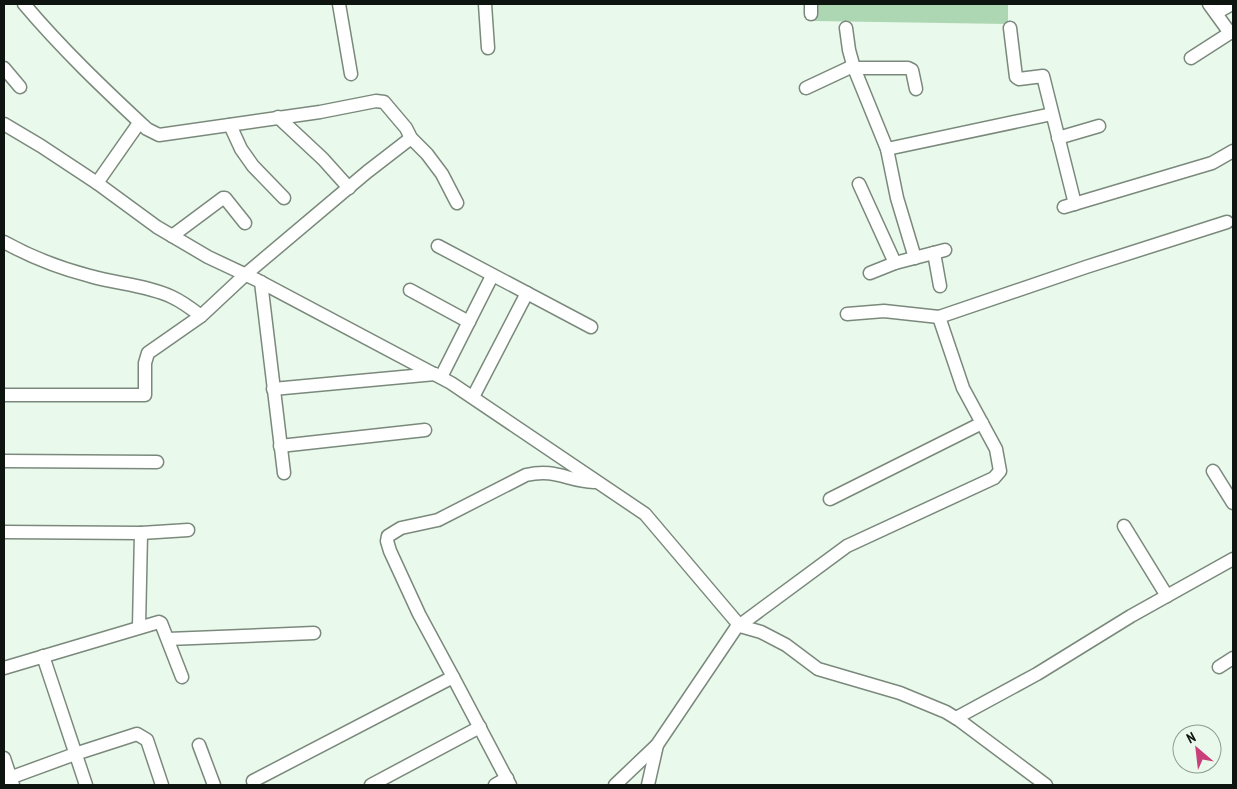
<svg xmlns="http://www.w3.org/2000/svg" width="1237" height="789" viewBox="0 0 1237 789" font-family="'PT Sans Narrow',sans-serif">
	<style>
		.green { fill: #acd7b2 }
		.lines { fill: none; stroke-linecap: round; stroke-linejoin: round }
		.minor-casing { stroke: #7a897c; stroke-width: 15 }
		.minor { stroke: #fff; stroke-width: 12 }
	</style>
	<rect width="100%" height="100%" fill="#e9f9eb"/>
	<path class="green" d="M 814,4 L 1008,4 L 1008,24 L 814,21 Z"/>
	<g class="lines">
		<g class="minor-casing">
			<g id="minor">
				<path d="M 24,4 C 62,49 104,89 147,129 L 159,135 L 320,112 L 376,101 L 384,102 L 406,128 L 411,138 L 427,154 L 442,174 L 457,203"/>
				<path d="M 339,4 L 351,74"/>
				<path d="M 485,4 L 488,48"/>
				<path d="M 811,4 L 811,14"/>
				<path d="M 1209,4 L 1230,33"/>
				<path d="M 1216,13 L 1232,4"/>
				<path d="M 846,28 L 849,50 L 854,68 L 887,149 L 897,198 L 915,258"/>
				<path d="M 1010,28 L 1016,77 L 1019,79 L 1043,76 L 1075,204"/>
				<path d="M 1191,58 L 1233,31"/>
				<path d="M 4,68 L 20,87"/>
				<path d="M 854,68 L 908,68 L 912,70 L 916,89"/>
				<path d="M 806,88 L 853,66"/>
				<path d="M 278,117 L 323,159 L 349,188"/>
				<path d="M 4,124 L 41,146 L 97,183 L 157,227 L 208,257 L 257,280 L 451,383 L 645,514 L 740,626 L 761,632 L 786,645 L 818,669 L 900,693 L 946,712 L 959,720 L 1046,785"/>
				<path d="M 230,125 L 241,149 L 253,166 L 284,198"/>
				<path d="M 1058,138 L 1099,126"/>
				<path d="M 887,149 L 1052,114"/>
				<path d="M 97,183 L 139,123"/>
				<path d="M 859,184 L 895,263"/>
				<path d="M 1064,207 L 1212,163 L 1233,151"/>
				<path d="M 172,236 L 223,198 L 225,198 L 245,223"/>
				<path d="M 4,242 C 31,257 59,268 90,276 C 117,284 146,285 172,297 C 183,302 192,309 201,316"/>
				<path d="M 438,246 L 591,327"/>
				<path d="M 934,253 L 940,286"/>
				<path d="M 870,273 L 895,263 L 945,250"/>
				<path d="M 261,282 L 284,473"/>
				<path d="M 410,290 L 469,322"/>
				<path d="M 847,314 L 884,311 L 939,317"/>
				<path d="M 441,377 L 492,276"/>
				<path d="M 273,389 L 435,374"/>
				<path d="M 4,395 L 145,395 L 145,363 L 148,353 L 201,316 L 246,274 L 367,172 L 411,138"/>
				<path d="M 473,397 L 527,293"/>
				<path d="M 280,446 L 425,430"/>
				<path d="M 4,461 L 157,462"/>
				<path d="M 1213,471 L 1233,503"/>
				<path d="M 830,499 L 982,423"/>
				<path d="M 1124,526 L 1167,596"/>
				<path d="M 4,532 L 141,533 L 188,530"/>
				<path d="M 139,627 L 141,533"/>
				<path d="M 168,639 L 314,633"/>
				<path d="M 43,656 L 86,785"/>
				<path d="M 1219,667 L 1233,658"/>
				<path d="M 4,668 L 159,622 L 161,623 L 182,677"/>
				<path d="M 453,677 L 419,614 L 390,551 L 387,541 L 388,536 L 401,528 L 438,520 L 526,475 C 556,468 567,481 594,482"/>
				<path d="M 956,718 L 1037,674 L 1131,616 L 1233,559"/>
				<path d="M 199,745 L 214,785"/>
				<path d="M 4,758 L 13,785"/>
				<path d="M 4,780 L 75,754 L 137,734 L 147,740 L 162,785"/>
				<path d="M 253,781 L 453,677 L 510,785"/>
				<path d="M 371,785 L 480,727"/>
				<path d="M 495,785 L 507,778"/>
				<path d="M 615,785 L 657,745 L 736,628 L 847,546 L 994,478 L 1000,471 L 996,449 L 963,388 L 939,317 L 1086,267 L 1227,222"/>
				<path d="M 648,785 L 657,745"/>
			</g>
		</g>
		<use href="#minor" class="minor"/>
	</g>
	<rect width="1237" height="789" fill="none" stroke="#0e140f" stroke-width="10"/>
	<g transform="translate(1197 749) rotate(332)"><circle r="24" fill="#e9f9eb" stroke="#919d93"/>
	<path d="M0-4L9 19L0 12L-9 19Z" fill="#c83f79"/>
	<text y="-8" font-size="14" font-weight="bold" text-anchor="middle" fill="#0e140f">N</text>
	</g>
</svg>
